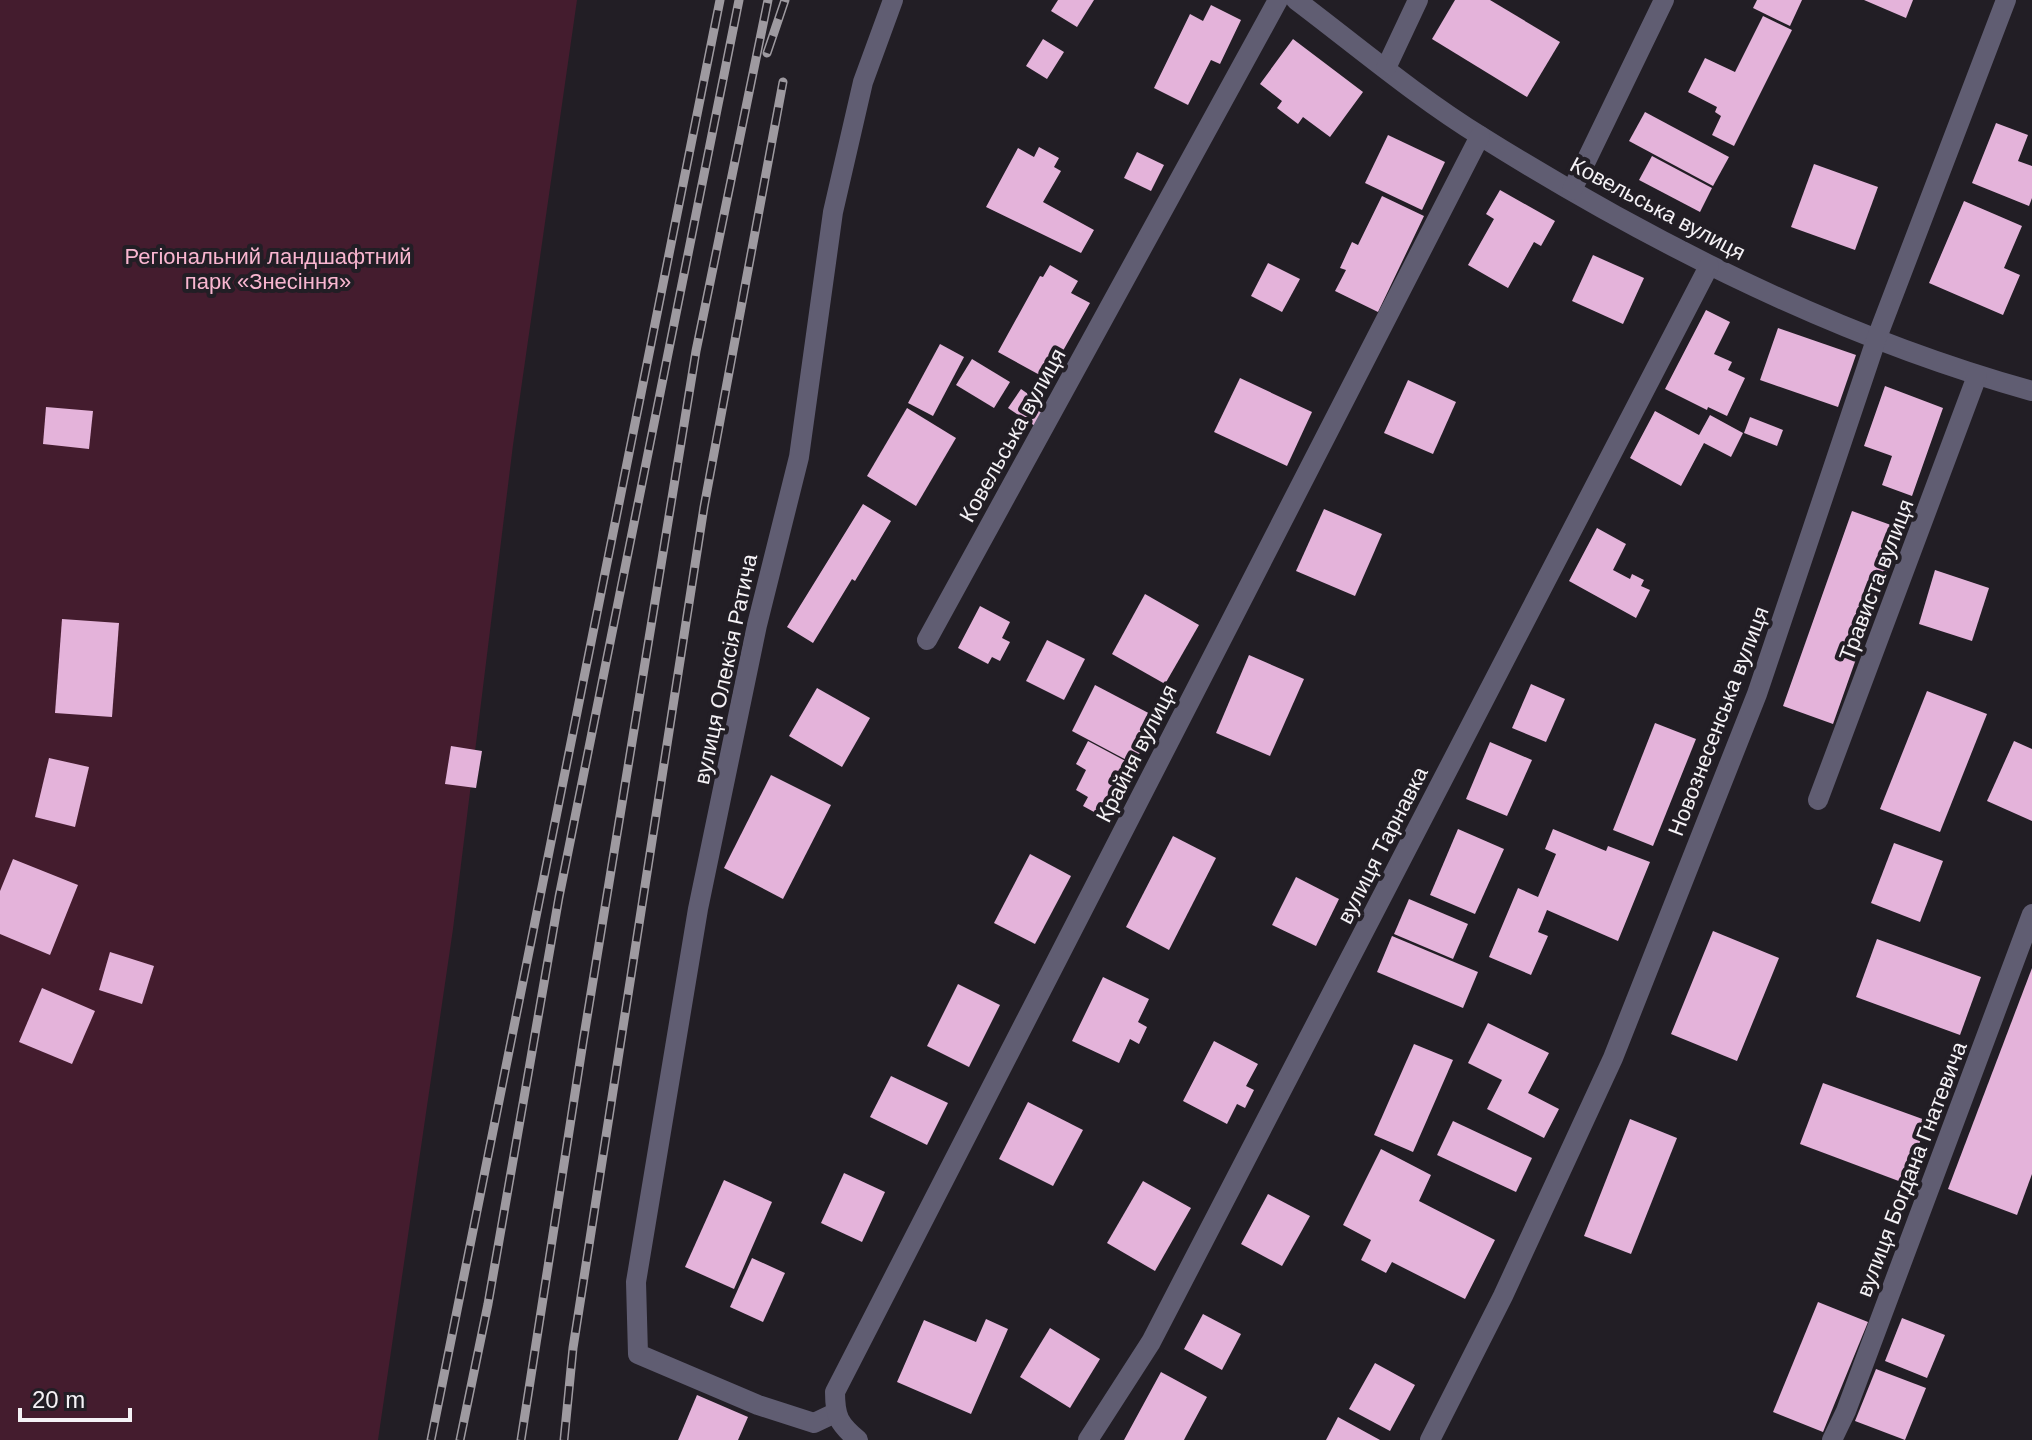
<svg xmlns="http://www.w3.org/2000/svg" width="2032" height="1440" viewBox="0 0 2032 1440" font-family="Helvetica,sans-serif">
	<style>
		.green { fill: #441c2e }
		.building { fill: #e4b3da }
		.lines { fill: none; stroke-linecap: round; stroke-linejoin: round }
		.minor { stroke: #605d72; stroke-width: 20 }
		.rail-casing { stroke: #9e9aa0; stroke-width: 9 }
		.rail { stroke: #221e25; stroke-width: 6; stroke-dasharray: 18; stroke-linecap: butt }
		.labels { text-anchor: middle; stroke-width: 8; stroke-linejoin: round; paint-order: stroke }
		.street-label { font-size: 22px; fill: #f5f2f6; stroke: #221e25 }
		.park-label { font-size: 22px; fill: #f9b6d0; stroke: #221e25 }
	</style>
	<rect width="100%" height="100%" fill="#221e25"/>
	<path class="green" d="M 0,0 L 577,0 L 513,445 L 453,929 L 378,1440 L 0,1440 Z"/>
	<g class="building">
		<path d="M 1058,0 L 1094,0 L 1077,27 L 1051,11 Z"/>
		<path d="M 1455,0 L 1490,0 L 1560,42 L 1527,97 L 1432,39 Z"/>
		<path d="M 1757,0 L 1802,0 L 1790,26 L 1753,8 Z"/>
		<path d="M 1864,0 L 1913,0 L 1906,18 Z"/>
		<path d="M 1211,5 L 1241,20 L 1220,64 L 1211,60 L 1188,105 L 1154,88 L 1190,14 L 1203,21 Z"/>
		<path d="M 1763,16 L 1792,30 L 1734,146 L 1712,135 L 1721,116 L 1715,112 L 1717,107 L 1688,92 L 1705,58 L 1735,72 Z"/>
		<path d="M 1043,39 L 1064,52 L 1047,79 L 1026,66 Z"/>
		<path d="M 1293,39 L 1363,92 L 1330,137 L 1303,117 L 1298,124 L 1277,108 L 1282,101 L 1260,84 Z"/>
		<path d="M 1645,112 L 1729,157 L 1713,186 L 1629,141 Z"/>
		<path d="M 1996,123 L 2028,135 L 2018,161 L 2032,166 L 2032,198 L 2029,206 L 1972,183 Z"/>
		<path d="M 1388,135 L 1445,162 L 1422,210 L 1365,183 Z"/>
		<path d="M 1039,147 L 1059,158 L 1054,167 L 1061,171 L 1043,202 L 1094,230 L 1081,253 L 986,207 L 1018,148 L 1034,157 Z"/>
		<path d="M 1137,152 L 1164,165 L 1151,191 L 1124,178 Z"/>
		<path d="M 1652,156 L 1712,188 L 1700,212 L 1639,180 Z"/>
		<path d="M 1814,164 L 1878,187 L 1855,250 L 1791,227 Z"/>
		<path d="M 1500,190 L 1555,221 L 1541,246 L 1534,242 L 1508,288 L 1468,265 L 1494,219 L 1486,214 Z"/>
		<path d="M 1382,196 L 1424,216 L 1378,312 L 1335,291 L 1346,270 L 1340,268 L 1352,242 L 1358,245 Z"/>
		<path d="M 1964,201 L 2022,226 L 2004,268 L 2020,275 L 2003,315 L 1929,283 Z"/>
		<path d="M 1593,255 L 1644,278 L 1623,324 L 1572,301 Z"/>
		<path d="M 1268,263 L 1300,279 L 1282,312 L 1251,296 Z"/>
		<path d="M 1050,265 L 1078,281 L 1071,293 L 1090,303 L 1047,379 L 998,352 L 1040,276 L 1043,277 Z"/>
		<path d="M 1706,310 L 1730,322 L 1714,354 L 1732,362 L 1728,370 L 1745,378 L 1727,416 L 1708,407 L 1707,410 L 1665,389 Z"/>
		<path d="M 1778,328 L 1856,355 L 1838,407 L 1760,380 Z"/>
		<path d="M 940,344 L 964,357 L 933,416 L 908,403 Z"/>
		<path d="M 972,359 L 1010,382 L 994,408 L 956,385 Z"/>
		<path d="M 1240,378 L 1312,412 L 1287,466 L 1214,432 Z"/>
		<path d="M 1408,380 L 1456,402 L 1433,454 L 1384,433 Z"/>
		<path d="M 1885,386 L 1943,408 L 1912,496 L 1882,485 L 1892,456 L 1864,446 Z"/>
		<path d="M 1021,389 L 1048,408 L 1035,426 L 1008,408 Z"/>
		<path d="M 46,407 L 93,411 L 89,449 L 43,444 Z"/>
		<path d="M 907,408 L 956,438 L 916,506 L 867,476 Z"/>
		<path d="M 1655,411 L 1699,435 L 1710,415 L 1743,433 L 1731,457 L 1704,443 L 1681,486 L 1630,458 Z"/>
		<path d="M 1750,417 L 1783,430 L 1777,446 L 1744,433 Z"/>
		<path d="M 863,504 L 891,521 L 855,581 L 852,579 L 813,643 L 787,627 Z"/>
		<path d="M 1324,509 L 1382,534 L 1355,596 L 1296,571 Z"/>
		<path d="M 1852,511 L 1902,529 L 1833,724 L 1783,706 Z"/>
		<path d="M 1597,528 L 1626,544 L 1613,570 L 1630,579 L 1632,574 L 1644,580 L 1641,586 L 1650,590 L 1636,618 L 1569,581 Z"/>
		<path d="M 1935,570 L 1989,588 L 1972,641 L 1919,624 Z"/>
		<path d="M 1145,594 L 1199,625 L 1165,684 L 1112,654 Z"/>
		<path d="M 980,606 L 1010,622 L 1002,638 L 1010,642 L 1000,661 L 992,657 L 988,664 L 958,648 Z"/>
		<path d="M 62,619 L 119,623 L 112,717 L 55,713 Z"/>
		<path d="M 1047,640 L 1085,659 L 1064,700 L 1026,681 Z"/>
		<path d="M 1249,655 L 1304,679 L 1270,756 L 1216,733 Z"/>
		<path d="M 1531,684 L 1565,699 L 1546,742 L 1512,728 Z"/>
		<path d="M 1095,685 L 1158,718 L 1134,764 L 1072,731 Z"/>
		<path d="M 817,688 L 870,718 L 842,767 L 789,736 Z"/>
		<path d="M 1927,691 L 1987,714 L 1940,832 L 1880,809 Z"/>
		<path d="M 1655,723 L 1696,739 L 1653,846 L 1613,830 Z"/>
		<path d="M 1088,741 L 1133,765 L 1105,818 L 1083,806 L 1088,797 L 1076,790 L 1086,770 L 1076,764 Z"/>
		<path d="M 2014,741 L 2032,749 L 2032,821 L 1987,801 Z"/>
		<path d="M 1490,742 L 1532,760 L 1507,816 L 1466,799 Z"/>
		<path d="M 451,746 L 482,751 L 476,788 L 445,784 Z"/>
		<path d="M 49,758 L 89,767 L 75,827 L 35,817 Z"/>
		<path d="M 771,775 L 831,805 L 783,899 L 724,868 Z"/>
		<path d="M 1458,829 L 1504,849 L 1475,914 L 1430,895 Z"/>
		<path d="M 1553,829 L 1606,851 L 1608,846 L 1650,862 L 1618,941 L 1547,910 L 1538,932 L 1548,936 L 1531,975 L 1489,957 L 1518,888 L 1538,897 L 1556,854 L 1545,849 Z"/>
		<path d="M 1173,836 L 1216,858 L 1169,950 L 1126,927 Z"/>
		<path d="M 1894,843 L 1943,861 L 1920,922 L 1871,903 Z"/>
		<path d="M 1030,854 L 1071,876 L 1035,944 L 994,923 Z"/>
		<path d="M 13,859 L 78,885 L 50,955 L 0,934 L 0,891 Z"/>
		<path d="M 1296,877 L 1339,899 L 1316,946 L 1272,925 Z"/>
		<path d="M 1409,899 L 1468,924 L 1453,959 L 1394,934 Z"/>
		<path d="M 1713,931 L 1779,958 L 1737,1061 L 1671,1034 Z"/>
		<path d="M 1392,936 L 1478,972 L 1463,1008 L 1377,972 Z"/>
		<path d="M 1877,939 L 1981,977 L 1960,1035 L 1856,997 Z"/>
		<path d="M 110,952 L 154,966 L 142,1004 L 99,990 Z"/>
		<path d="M 2032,968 L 2032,1174 L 2017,1215 L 1948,1189 Z"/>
		<path d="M 1103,977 L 1149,999 L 1138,1022 L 1147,1027 L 1139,1044 L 1130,1039 L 1119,1063 L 1072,1041 Z"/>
		<path d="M 958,984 L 1000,1005 L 969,1067 L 927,1046 Z"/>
		<path d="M 42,988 L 95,1011 L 72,1064 L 19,1042 Z"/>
		<path d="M 1488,1023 L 1549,1053 L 1528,1093 L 1559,1109 L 1544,1138 L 1487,1109 L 1502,1080 L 1468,1063 Z"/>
		<path d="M 1214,1041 L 1258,1064 L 1246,1086 L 1254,1090 L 1245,1108 L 1237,1104 L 1227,1124 L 1183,1101 Z"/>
		<path d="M 1414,1044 L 1453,1060 L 1413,1152 L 1374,1135 Z"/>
		<path d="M 891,1076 L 948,1103 L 927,1145 L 870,1117 Z"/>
		<path d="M 1823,1083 L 1928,1121 L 1904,1183 L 1800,1144 Z"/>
		<path d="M 1028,1102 L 1083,1130 L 1053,1186 L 999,1159 Z"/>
		<path d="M 1630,1119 L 1677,1138 L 1631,1254 L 1584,1236 Z"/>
		<path d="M 1453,1121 L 1532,1158 L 1516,1192 L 1437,1155 Z"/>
		<path d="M 1381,1149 L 1431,1175 L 1419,1201 L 1495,1240 L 1465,1299 L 1392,1262 L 1386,1273 L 1361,1260 L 1371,1240 L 1343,1225 Z"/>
		<path d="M 844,1173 L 885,1192 L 862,1242 L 821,1223 Z"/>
		<path d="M 724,1180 L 772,1202 L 734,1289 L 685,1267 Z"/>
		<path d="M 1143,1181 L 1191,1208 L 1155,1271 L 1107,1243 Z"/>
		<path d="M 1268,1194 L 1310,1216 L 1282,1266 L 1241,1244 Z"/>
		<path d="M 752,1258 L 785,1273 L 763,1322 L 730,1307 Z"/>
		<path d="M 1818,1302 L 1868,1322 L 1823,1432 L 1773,1412 Z"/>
		<path d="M 1203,1314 L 1241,1334 L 1222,1370 L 1184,1349 Z"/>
		<path d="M 1902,1318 L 1945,1335 L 1927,1378 L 1885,1361 Z"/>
		<path d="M 986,1319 L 1008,1329 L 971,1414 L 897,1382 L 924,1320 L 976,1342 Z"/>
		<path d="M 1050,1328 L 1100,1359 L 1070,1408 L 1020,1377 Z"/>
		<path d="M 1375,1363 L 1415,1385 L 1390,1431 L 1349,1409 Z"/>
		<path d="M 1876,1369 L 1926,1388 L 1905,1440 L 1855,1421 Z"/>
		<path d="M 1161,1372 L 1207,1397 L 1186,1436 L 1184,1440 L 1124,1440 Z"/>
		<path d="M 697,1395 L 748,1417 L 738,1440 L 678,1440 Z"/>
		<path d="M 1338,1417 L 1380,1440 L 1326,1440 Z"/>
	</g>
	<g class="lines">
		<g class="minor">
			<path d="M 1296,0 C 1357,46 1417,97 1482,137 C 1653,244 1837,337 2032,391"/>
			<path d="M 1386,68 L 1418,0"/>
			<path d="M 1572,190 L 1664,0"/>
			<path d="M 927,640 L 1278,0"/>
			<path d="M 1818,800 L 1977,376"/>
			<path d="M 835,1413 L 814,1423 L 758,1405 L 638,1354 L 636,1282 L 698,909 L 757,625 L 799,457 L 833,212 L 863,82 L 893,0"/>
			<path d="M 858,1440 C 839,1424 835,1417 835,1392 L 1480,136"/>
			<path d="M 1088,1440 L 1151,1342 L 1709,266"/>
			<path d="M 1430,1440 L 1503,1296 L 1613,1058 L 1757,694 L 1876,340 L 2006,0"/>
			<path d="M 1832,1440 L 1846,1411 L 2032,914"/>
		</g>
		<g class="rail-casing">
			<g id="rail">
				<path d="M 767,53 L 785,0"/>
				<path d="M 431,1440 L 720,0"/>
				<path d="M 460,1440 L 488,1304 L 559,897 L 739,0"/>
				<path d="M 521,1440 L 583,1042 L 696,351 L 768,0"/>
				<path d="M 564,1440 L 573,1348 L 704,507 L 783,82"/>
			</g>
		</g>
		<use href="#rail" class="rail"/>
	</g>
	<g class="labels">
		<g class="street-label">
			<text transform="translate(1658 208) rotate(28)" y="8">Ковельська вулиця</text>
			<text transform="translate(1012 435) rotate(-61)" y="8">Ковельська вулиця</text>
			<text transform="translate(1876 580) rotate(-69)" y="8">Трависта вулиця</text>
			<text transform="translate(725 669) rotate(-78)" y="8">вулиця Олексія Ратича</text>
			<text transform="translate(1718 721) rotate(-69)" y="8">Новознесенська вулиця</text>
			<text transform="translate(1136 753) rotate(-63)" y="8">Крайня вулиця</text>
			<text transform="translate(1382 845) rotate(-63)" y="8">вулиця Тарнавка</text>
			<text transform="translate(1911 1169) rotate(-69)" y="8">вулиця Богдана Гнатевича</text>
		</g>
		<g class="park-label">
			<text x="268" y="264">Регіональний ландшафтний<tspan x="268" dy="25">парк «Знесіння»</tspan></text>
		</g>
	</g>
	<path d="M20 1408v12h110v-12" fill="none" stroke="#f5f2f6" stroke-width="4"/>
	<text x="32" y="1408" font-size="24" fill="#f5f2f6" stroke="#221e25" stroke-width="6" paint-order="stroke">20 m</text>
</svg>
